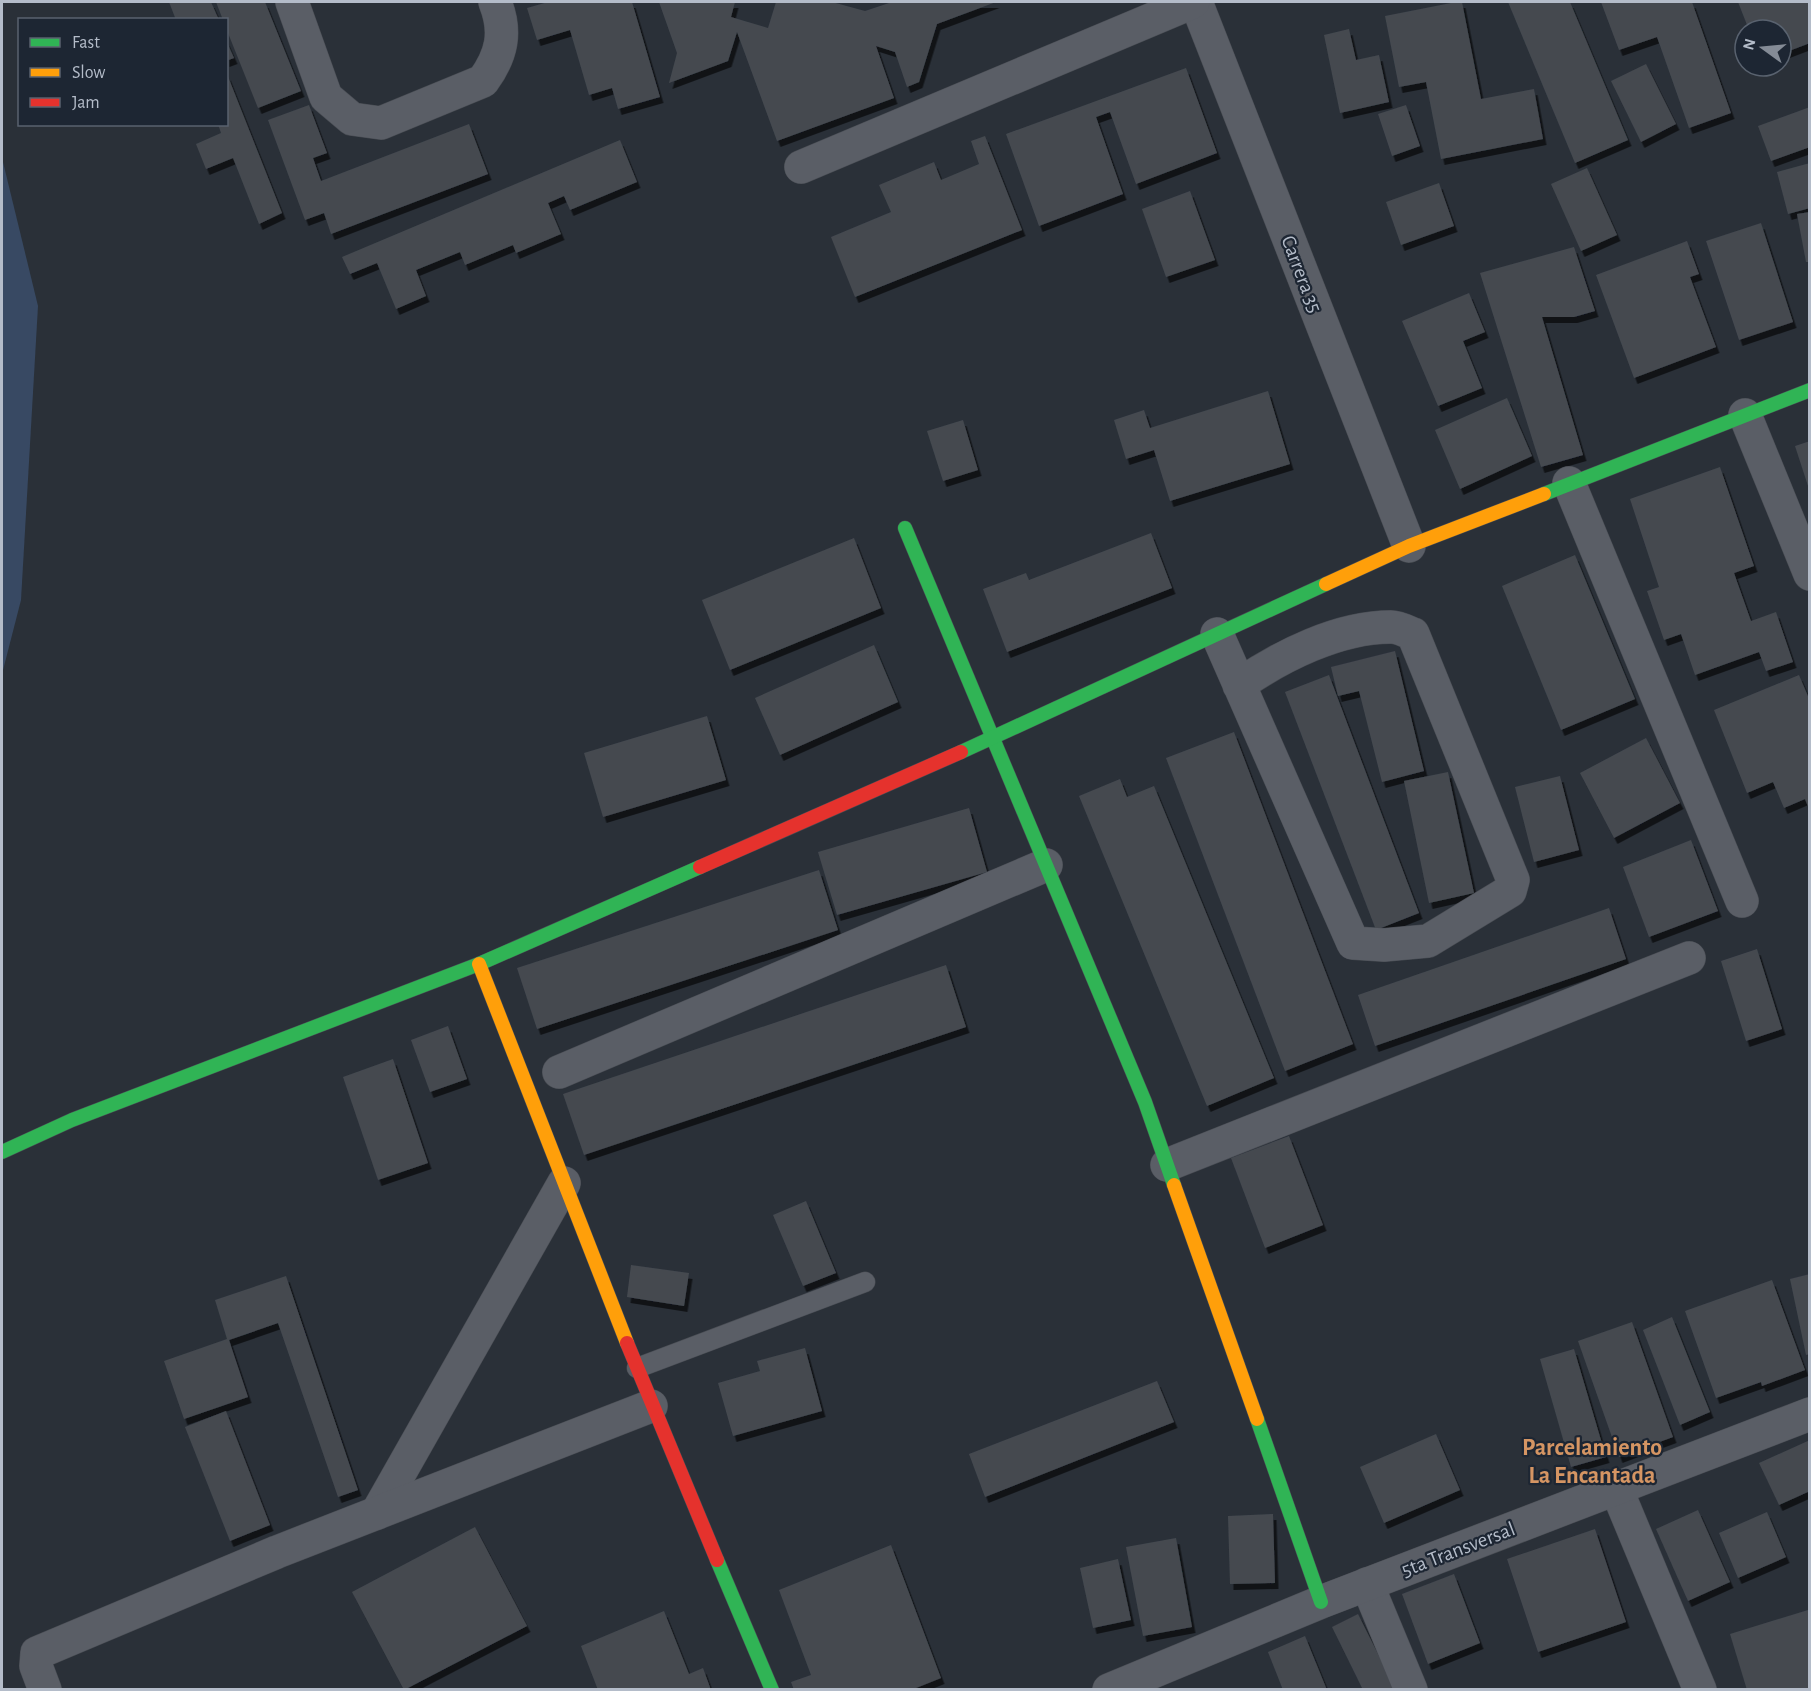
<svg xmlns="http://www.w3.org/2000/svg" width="1811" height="1691" viewBox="0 0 1811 1691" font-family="'Alegreya Sans',sans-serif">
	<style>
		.water { fill: #384963 }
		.building { fill: #444950; filter: url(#shadow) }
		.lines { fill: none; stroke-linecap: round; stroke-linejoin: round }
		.lane-casing { stroke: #484c53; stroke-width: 21 }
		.street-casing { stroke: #484c53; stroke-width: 34 }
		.fast-casing { stroke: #484c53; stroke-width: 15 }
		.slow-casing { stroke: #484c53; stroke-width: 15 }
		.jam-casing { stroke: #484c53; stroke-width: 15 }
		.lane { stroke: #5a5e66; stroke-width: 20 }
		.street { stroke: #5a5e66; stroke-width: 33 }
		.fast { stroke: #30b455; stroke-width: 14 }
		.slow { stroke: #ff9f0a; stroke-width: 14 }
		.jam { stroke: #e5322d; stroke-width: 14 }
		.labels { text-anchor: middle; stroke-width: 4.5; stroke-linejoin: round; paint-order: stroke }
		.street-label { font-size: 21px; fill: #b4bcc9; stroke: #1d2633 }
		.quarter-label { font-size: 24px; font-weight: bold; fill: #d59563; stroke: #1d2633 }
	</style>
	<defs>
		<filter id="shadow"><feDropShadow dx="3.5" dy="6" stdDeviation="0" flood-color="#0009"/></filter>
	</defs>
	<rect width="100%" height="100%" fill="#2a3038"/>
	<path class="water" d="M 2,158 L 38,306 L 21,600 L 2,674 Z"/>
	<g class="building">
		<path d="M 169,2 L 211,2 L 219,20 L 176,20 Z"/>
		<path d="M 216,2 L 265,2 L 301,91 L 258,108 L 226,28 L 226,20 L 223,20 Z"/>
		<path d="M 548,2 L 632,2 L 660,97 L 618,109 L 612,88 L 589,95 L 570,30 L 537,40 L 527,8 Z"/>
		<path d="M 659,2 L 735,2 L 731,17 L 768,28 L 776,2 L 832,2 L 865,11 L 892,2 L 996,2 L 937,24 L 919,82 L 907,87 L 895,52 L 876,46 L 894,98 L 777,141 L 737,32 L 728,61 L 669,83 L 677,53 Z"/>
		<path d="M 1456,2 L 1462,2 L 1481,99 L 1534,89 L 1543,139 L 1441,159 L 1426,82 L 1399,87 L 1385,16 Z"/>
		<path d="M 1508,2 L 1570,2 L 1628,140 L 1575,163 Z"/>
		<path d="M 1601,2 L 1692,2 L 1731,113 L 1689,128 L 1657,37 L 1619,50 Z"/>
		<path d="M 1738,2 L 1808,2 L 1810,43 L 1781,54 L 1781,30 L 1749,30 Z"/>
		<path d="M 1349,29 L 1356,60 L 1379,55 L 1389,102 L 1340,113 L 1324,35 Z"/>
		<path d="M 226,40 L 234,58 L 226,61 Z"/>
		<path d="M 1646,64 L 1676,124 L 1641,142 L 1611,81 Z"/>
		<path d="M 1186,68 L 1217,153 L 1136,184 L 1110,112 L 1096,117 L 1123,194 L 1039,226 L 1006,134 Z"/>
		<path d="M 227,74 L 282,213 L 259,224 L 233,158 L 206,169 L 196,144 L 221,133 L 218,124 L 226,124 Z"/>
		<path d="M 309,105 L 327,153 L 313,158 L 321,181 L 469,124 L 488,174 L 331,234 L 324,213 L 305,220 L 268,120 Z"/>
		<path d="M 1406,105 L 1420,146 L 1392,156 L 1378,114 Z"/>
		<path d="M 1810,107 L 1810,147 L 1771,161 L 1758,126 Z"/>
		<path d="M 985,136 L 1022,230 L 855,297 L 831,237 L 891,212 L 879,185 L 934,162 L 941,180 L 979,164 L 971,141 Z"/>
		<path d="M 620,140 L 637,182 L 570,210 L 564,196 L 548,203 L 561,234 L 516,253 L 513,245 L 465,265 L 460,252 L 416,270 L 426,296 L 396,309 L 377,263 L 350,274 L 342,257 Z"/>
		<path d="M 1810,163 L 1810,208 L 1788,214 L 1777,172 Z"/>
		<path d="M 1587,168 L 1617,235 L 1581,251 L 1551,184 Z"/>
		<path d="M 1439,183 L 1454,226 L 1401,245 L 1386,202 Z"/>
		<path d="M 1190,191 L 1215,260 L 1166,277 L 1142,209 Z"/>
		<path d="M 1810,212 L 1810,262 L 1806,262 L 1797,214 Z"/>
		<path d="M 1761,223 L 1793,322 L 1739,340 L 1706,241 Z"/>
		<path d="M 1687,241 L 1699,274 L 1690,277 L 1716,347 L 1634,378 L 1596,275 Z"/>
		<path d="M 1574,247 L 1595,311 L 1574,317 L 1542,317 L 1583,455 L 1541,467 L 1480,273 Z"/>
		<path d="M 1469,293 L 1485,332 L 1463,341 L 1482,388 L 1438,406 L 1402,321 Z"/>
		<path d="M 1268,391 L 1290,464 L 1170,501 L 1154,450 L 1126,459 L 1114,420 L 1144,410 L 1150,428 Z"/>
		<path d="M 1507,398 L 1532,456 L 1460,489 L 1435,430 Z"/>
		<path d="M 963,420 L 978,470 L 943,481 L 927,431 Z"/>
		<path d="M 1810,441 L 1810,489 L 1809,489 L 1795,446 Z"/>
		<path d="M 1720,467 L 1754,566 L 1734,573 L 1751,621 L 1776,612 L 1793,662 L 1766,671 L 1759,652 L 1695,675 L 1681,634 L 1664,640 L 1647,591 L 1659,587 L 1630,499 Z"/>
		<path d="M 1151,533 L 1172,588 L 1007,652 L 983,589 L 1026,573 L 1029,580 Z"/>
		<path d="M 854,538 L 881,608 L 730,670 L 702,600 Z"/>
		<path d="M 1575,555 L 1635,699 L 1561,730 L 1502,586 Z"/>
		<path d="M 874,645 L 898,702 L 780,755 L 755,698 Z"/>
		<path d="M 1395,651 L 1424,771 L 1382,782 L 1359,691 L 1338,696 L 1331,667 Z"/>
		<path d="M 1329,675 L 1419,913 L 1376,930 L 1285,692 Z"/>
		<path d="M 1799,675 L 1810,701 L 1809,809 L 1805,799 L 1784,808 L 1773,782 L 1747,793 L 1714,710 Z"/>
		<path d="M 707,716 L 726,780 L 603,817 L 584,753 Z"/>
		<path d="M 1234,732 L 1353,1044 L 1285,1071 L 1166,758 Z"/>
		<path d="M 1646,738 L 1680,803 L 1614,838 L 1580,773 Z"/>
		<path d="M 1448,772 L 1474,893 L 1429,903 L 1404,781 Z"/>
		<path d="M 1560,776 L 1579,850 L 1534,862 L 1515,787 Z"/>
		<path d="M 1120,779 L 1127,797 L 1154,786 L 1274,1078 L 1207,1106 L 1079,796 Z"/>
		<path d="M 969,808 L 987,872 L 837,915 L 818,852 Z"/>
		<path d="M 1691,840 L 1718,911 L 1649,937 L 1623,867 Z"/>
		<path d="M 819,870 L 838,930 L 537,1029 L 517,968 Z"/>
		<path d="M 1609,908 L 1626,959 L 1375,1046 L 1358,995 Z"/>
		<path d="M 1757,949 L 1782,1029 L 1746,1041 L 1721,961 Z"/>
		<path d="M 946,965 L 966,1027 L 584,1155 L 563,1094 Z"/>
		<path d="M 448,1026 L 467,1079 L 430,1092 L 411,1040 Z"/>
		<path d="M 393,1059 L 428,1163 L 378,1180 L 343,1077 Z"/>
		<path d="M 1289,1136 L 1323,1225 L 1265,1248 L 1231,1158 Z"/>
		<path d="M 806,1201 L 836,1273 L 803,1286 L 773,1215 Z"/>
		<path d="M 631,1265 L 689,1273 L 684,1306 L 627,1297 Z"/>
		<path d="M 1810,1274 L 1810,1354 L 1806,1355 L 1790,1279 Z"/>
		<path d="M 286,1276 L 358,1490 L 338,1497 L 278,1323 L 229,1340 L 248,1397 L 184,1419 L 164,1361 L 227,1339 L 215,1300 Z"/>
		<path d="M 1772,1280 L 1805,1370 L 1762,1386 L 1761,1382 L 1716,1398 L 1685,1311 Z"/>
		<path d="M 1672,1317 L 1710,1412 L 1680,1425 L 1643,1330 Z"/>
		<path d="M 1632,1322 L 1673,1437 L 1619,1457 L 1578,1341 Z"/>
		<path d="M 805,1348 L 822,1411 L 733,1436 L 718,1383 L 760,1371 L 757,1361 Z"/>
		<path d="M 1574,1349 L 1606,1457 L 1571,1467 L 1540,1359 Z"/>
		<path d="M 1157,1381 L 1174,1422 L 985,1497 L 969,1454 Z"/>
		<path d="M 226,1411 L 270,1525 L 230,1541 L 185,1427 Z"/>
		<path d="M 1436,1434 L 1460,1490 L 1384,1523 L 1360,1467 Z"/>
		<path d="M 1810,1440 L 1810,1491 L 1779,1505 L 1759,1463 Z"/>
		<path d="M 1698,1510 L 1730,1582 L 1688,1601 L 1656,1529 Z"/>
		<path d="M 1767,1512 L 1786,1557 L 1738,1578 L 1719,1533 Z"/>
		<path d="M 1273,1514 L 1275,1583 L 1230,1584 L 1228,1516 Z"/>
		<path d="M 475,1527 L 527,1626 L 404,1690 L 352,1592 Z"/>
		<path d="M 1595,1529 L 1626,1622 L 1538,1652 L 1507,1559 Z"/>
		<path d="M 1176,1538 L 1192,1627 L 1143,1636 L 1126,1547 Z"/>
		<path d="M 891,1545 L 941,1678 L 911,1690 L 794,1690 L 791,1682 L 811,1675 L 779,1590 Z"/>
		<path d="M 1118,1559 L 1131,1620 L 1093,1628 L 1080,1568 Z"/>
		<path d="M 1454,1574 L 1480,1643 L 1428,1664 L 1402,1594 Z"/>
		<path d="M 1808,1610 L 1810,1690 L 1747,1690 L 1730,1634 Z"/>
		<path d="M 664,1611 L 689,1674 L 703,1668 L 711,1690 L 598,1690 L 581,1646 Z"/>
		<path d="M 1358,1614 L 1396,1690 L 1363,1690 L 1332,1627 Z"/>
		<path d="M 1305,1636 L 1327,1690 L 1283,1690 L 1268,1652 Z"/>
	</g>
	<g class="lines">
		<g class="lane-casing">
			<path id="lane" d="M 637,1368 L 865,1282"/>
		</g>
		<g class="street-casing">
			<g id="street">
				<path d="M 292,2 L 326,97 L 352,119 L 381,123 L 483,81 C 502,55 507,32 495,2"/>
				<path d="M 1196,2 L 1409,546"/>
				<path d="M 801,167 L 1193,2"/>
				<path d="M 1745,415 L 1810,574"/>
				<path d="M 1569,483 L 1742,901"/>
				<path d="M 1217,634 L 1353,943 L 1384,945 L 1428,941 L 1510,891 L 1513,880 L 1413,634 C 1406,631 1398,627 1391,627 C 1338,627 1281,656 1239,685"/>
				<path d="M 559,1072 L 1046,865"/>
				<path d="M 1167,1165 L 1689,958"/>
				<path d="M 1616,1488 L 1700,1690"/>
				<path d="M 377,1513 L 564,1183"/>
				<path d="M 1367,1584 L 1411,1690"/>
				<path d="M 45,1690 L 36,1666 L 37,1653 L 277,1552 L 651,1406"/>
				<path d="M 1109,1690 L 1321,1602 L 1810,1414"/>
			</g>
		</g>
		<g class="fast-casing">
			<g id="fast">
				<path d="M 1544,494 L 1810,390"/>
				<path d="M 905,528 L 1145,1102 L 1174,1185"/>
				<path d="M 961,752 L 1326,584"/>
				<path d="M 2,1152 L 72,1120 L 479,964 L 700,867"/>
				<path d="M 1257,1419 L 1321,1602"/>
				<path d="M 717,1560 L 772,1690"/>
			</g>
		</g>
		<g class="slow-casing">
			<g id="slow">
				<path d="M 1326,584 L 1409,546 L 1544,494"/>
				<path d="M 479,964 L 627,1343"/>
				<path d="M 1174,1185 L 1257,1419"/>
			</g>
		</g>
		<g class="jam-casing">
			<g id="jam">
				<path d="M 700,867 L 961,752"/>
				<path d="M 627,1343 L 717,1560"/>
			</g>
		</g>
		<use href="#lane" class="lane"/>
		<use href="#street" class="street"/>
		<use href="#fast" class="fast"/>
		<use href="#slow" class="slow"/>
		<use href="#jam" class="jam"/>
	</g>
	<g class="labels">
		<g class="street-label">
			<text transform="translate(1302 274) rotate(69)" y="7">Carrera 35</text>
			<text transform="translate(1458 1549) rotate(-21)" y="7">5ta Transversal</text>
		</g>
		<g class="quarter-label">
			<text x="1592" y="1455">Parcelamiento<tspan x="1592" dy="28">La Encantada</tspan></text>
		</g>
	</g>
	<rect width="1811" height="1691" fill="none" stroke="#b4bcc9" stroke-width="6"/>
	<rect x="18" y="18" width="210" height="108" fill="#1d2633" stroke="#59626f" stroke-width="1.5"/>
	<rect x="30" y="38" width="30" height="9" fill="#30b455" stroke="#59626f" stroke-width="1.5"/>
	<text x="72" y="48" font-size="18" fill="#b4bcc9">Fast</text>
	<rect x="30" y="68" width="30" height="9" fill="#ff9f0a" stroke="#59626f" stroke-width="1.5"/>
	<text x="72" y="78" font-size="18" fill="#b4bcc9">Slow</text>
	<rect x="30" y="98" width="30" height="9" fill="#e5322d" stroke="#59626f" stroke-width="1.5"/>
	<text x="72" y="108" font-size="18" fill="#b4bcc9">Jam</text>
	<g transform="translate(1763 48) rotate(285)"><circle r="28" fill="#1d2633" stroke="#59626f" stroke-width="1.5"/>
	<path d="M0-4.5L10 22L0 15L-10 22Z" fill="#848b96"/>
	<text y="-9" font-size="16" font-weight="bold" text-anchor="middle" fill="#b4bcc9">N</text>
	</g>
</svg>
